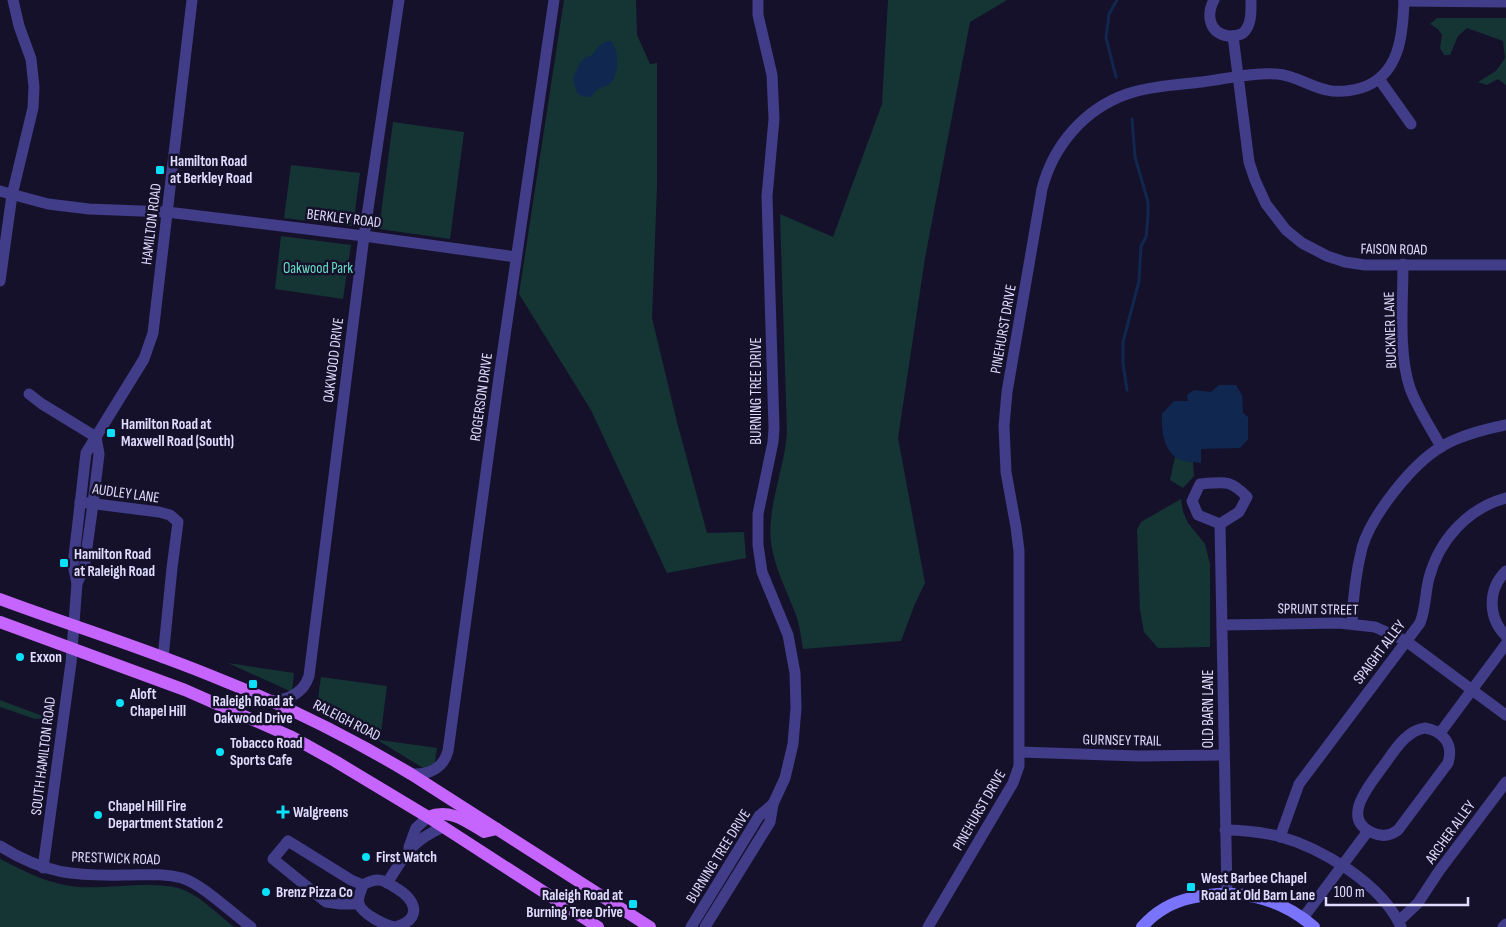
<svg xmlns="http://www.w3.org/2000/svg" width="1506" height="927" viewBox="0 0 1506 927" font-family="'Sofia Sans Condensed',sans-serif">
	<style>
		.green { fill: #143534 }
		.water { fill: #102750 }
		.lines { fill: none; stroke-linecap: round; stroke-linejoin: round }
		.stream { stroke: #102750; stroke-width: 3 }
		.street { stroke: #413d89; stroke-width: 11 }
		.secondary { stroke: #7a74fd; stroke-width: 12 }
		.primary { stroke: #c665fd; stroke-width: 12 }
		.poi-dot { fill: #0be0fb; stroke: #16112b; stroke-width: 2 }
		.labels { text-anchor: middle; stroke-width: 5; stroke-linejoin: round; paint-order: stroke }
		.poi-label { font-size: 15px; font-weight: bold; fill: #e0dcfe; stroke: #16112b; text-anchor: start }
		.street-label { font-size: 15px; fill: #e0dcfe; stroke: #16112b }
		.park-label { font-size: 15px; fill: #67dfc3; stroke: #16112b }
	</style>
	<rect width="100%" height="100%" fill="#16112b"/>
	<g class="green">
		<path d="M 564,0 L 636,0 L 637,35 L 650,64 L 657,63 L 657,186 L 652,318 L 677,422 L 707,533 L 744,532 L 746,558 L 667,573 L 591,410 L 519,294 Z"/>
		<path d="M 888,0 L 1007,0 L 970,22 L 925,258 L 898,438 L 925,583 L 914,606 L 901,641 L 803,649 C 801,638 800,626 796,615 C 787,591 774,567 771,542 C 767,506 785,468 787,432 L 780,214 L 833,237 L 882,104 Z"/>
		<path d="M 1437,18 L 1506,18 L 1506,85 L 1498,79 L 1487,85 L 1478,82 L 1496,71 L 1505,58 L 1503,41 L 1467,28 L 1458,36 L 1450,55 L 1444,55 L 1440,48 L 1442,35 L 1438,29 L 1430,24 Z"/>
		<path d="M 393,122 L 464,132 L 450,239 L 379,229 Z"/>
		<path d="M 291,165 L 360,173 L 353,226 L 284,218 Z"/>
		<path d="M 281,236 L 351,245 L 343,299 L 275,289 Z"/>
		<path d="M 1175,457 L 1185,461 L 1193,462 L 1194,476 L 1183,488 L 1170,480 Z"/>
		<path d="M 1181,499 L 1183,512 L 1188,523 L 1205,544 L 1210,564 L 1210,647 L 1158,648 L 1144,632 L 1140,610 L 1137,530 L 1141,522 Z"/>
		<path d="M 228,663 L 294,673 L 292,692 Z"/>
		<path d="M 321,677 L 387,686 L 380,740 L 437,748 L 433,774 L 379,741 L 318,698 Z"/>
		<path d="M 0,700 L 48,718 L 35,719 L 0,707 Z"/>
		<path d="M 0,859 C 25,872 51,885 79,887 C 108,889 150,881 178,888 C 199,894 217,914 234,927 L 0,927 Z"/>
	</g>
	<g class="water">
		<path d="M 607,41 L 611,41 C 619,50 619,70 613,80 C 609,86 605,86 600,88 C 590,93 595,101 579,95 L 576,91 L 573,78 L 580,63 L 585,58 L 592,55 L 601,44 Z"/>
		<path d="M 1219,385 L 1236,385 L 1242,395 L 1243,413 L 1248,417 L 1248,439 L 1240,448 L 1201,449 L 1201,463 C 1196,462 1190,462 1185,461 C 1164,457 1161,431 1162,414 L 1174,401 L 1188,401 L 1187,395 L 1194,390 L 1211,392 Z"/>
	</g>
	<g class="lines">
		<g class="stream">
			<path d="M 1116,77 L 1106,38 L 1109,14 L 1117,0"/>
			<path d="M 1127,390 L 1123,363 L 1123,342 L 1139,281 L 1141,246 L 1146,237 L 1148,216 L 1148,202 L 1135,157 L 1132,119"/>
		</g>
		<g class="street">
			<path d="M 1214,0 C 1206,15 1209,33 1228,36 C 1233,36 1239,36 1243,33 C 1252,25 1251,11 1251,0"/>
			<path d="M 1404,1 L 1506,2"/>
			<path d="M 1233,36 L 1249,162 L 1255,180 L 1266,204 L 1286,230 L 1302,243 L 1327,256 L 1345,262 L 1365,265 L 1506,265"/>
			<path d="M 1379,79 L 1411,124"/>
			<path d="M 0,191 L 48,204 L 89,209 L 167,212 L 364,236 L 516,257"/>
			<path d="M 1403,264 C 1403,302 1398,353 1410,388 C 1417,408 1431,428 1441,447"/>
			<path d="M 0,281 L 12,195 L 33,108 L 34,87 L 31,59 L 19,26 L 13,0"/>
			<path d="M 29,394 L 42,404 L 96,437"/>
			<path d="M 80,502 L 159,512 L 170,515 L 178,522 L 172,568 L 163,658"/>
			<path d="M 1220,524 L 1239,512 L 1247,497 C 1230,479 1224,482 1200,484 L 1192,501 L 1198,515 L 1220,524 L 1227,893"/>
			<path d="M 1506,571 C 1487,590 1488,618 1506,636"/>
			<path d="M 77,583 L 84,569 L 93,504 L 99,454 L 96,437"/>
			<path d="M 1352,623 C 1353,598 1356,572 1362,548 C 1371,516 1412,464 1441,447 C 1459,436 1486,429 1506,425"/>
			<path d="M 1222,625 L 1339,623 L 1375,627 L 1406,641 L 1506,715"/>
			<path d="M 271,701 C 288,700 303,694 309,676 L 364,236 L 399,0"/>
			<path d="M 1425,728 C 1443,731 1454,744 1448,763 L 1398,830 C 1390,836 1382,837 1373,833 C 1340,819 1369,786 1381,769 C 1393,754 1404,731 1425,728 Z"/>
			<path d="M 1440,733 L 1506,644"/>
			<path d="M 1020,752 L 1138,756 L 1223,755"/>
			<path d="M 411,774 C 428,775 443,769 448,751 L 500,370 L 554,0"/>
			<path d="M 1225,830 C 1243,830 1260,832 1278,836 C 1322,848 1382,884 1401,927"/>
			<path d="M 1280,837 L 1299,784 L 1420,623 C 1426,608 1425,593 1429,578 C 1439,540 1468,508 1506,498"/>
			<path d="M 0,846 C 44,874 75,876 125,875 C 145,875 163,873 182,878 C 202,884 233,914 251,927"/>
			<path d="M 409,847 L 416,828 L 428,817"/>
			<path d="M 43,868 L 71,663 L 77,583 L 73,565 L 86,453 L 144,359 L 153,333 L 192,0"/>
			<path d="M 387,883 C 406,854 410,842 443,827"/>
			<path d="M 359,904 L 341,904 L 326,902 L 273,859 L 288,841 L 351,880 L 363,885"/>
			<path d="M 1303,918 L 1368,831"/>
			<path d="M 1399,921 L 1418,903 L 1439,871 L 1506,782"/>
			<path d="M 395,927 C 386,926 362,914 359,904 C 357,898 361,891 363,885 C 368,882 372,880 378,880 C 385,880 391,885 396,888 C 416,900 423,918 396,927"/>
			<path d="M 691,927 L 759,816 L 773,804"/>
			<path d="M 705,927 L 770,822 L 773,804 L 785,778 L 793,744 L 796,708 L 795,673 L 788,635 L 762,572 L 758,545 L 758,514 L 773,442 L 774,428 L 767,196 L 774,119 L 772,75 L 758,15 L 758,0"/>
			<path d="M 928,927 L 1013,783 L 1019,766 L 1019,551 L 1016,527 L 1006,472 L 1004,426 L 1007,392 L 1042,189 C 1053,146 1084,109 1127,94 C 1151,86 1177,85 1202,82 C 1226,79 1253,72 1277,74 C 1295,75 1310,87 1327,90 C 1339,93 1350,91 1361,88 C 1400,76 1403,34 1404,0"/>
			<path d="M 1503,927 L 1506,924"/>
		</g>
		<path class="secondary" d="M 1142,927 C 1155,912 1173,902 1191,898 C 1236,887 1279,897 1314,927"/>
		<g class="primary">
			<path d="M 0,599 C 75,627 151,650 224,681 C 289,707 351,738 411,774 L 650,927"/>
			<path d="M 0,622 L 185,690 L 292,737 L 335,761 L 428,817 L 598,927"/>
			<path d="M 428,817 C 450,808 466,821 484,832 L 497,829"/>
		</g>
	</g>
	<g class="poi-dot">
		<rect x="155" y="165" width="10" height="10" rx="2.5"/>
		<rect x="106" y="428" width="10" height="10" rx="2.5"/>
		<rect x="59" y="558" width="10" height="10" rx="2.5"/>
		<circle cx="20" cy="657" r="5"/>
		<rect x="248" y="679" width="10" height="10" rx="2.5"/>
		<circle cx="120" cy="703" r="5"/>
		<circle cx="220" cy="752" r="5"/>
		<path d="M280.5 804.5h5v5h5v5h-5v5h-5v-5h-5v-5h5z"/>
		<circle cx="98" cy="815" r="5"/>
		<circle cx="366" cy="857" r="5"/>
		<rect x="1186" y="882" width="10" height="10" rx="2.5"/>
		<circle cx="266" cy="892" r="5"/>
		<rect x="628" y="899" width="10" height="10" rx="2.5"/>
	</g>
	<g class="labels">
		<g class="poi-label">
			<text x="170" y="166">Hamilton Road<tspan x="170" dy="17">at Berkley Road</tspan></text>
			<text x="121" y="429">Hamilton Road at<tspan x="121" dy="17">Maxwell Road (South)</tspan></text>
			<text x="74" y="559">Hamilton Road<tspan x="74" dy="17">at Raleigh Road</tspan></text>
			<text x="30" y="662">Exxon</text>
			<text x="130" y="699">Aloft<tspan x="130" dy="17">Chapel Hill</tspan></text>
			<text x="253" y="706" text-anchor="middle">Raleigh Road at<tspan x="253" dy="17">Oakwood Drive</tspan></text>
			<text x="230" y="748">Tobacco Road<tspan x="230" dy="17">Sports Cafe</tspan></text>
			<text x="108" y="811">Chapel Hill Fire<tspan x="108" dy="17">Department Station 2</tspan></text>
			<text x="293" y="817">Walgreens</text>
			<text x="376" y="862">First Watch</text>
			<text x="1201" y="883">West Barbee Chapel<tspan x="1201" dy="17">Road at Old Barn Lane</tspan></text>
			<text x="276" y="897">Brenz Pizza Co</text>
			<text x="623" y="900" text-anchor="end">Raleigh Road at<tspan x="623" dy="17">Burning Tree Drive</tspan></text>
		</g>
		<g class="street-label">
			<text transform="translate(344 218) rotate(7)" y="5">BERKLEY ROAD</text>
			<text transform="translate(151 224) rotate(-83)" y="5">HAMILTON ROAD</text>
			<text transform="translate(1394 249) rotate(1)" y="5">FAISON ROAD</text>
			<text transform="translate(1003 329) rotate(-80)" y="5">PINEHURST DRIVE</text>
			<text transform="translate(1390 330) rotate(-92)" y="5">BUCKNER LANE</text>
			<text transform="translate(333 360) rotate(-83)" y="5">OAKWOOD DRIVE</text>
			<text transform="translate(756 391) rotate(-90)" y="5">BURNING TREE DRIVE</text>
			<text transform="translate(481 397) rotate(-82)" y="5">ROGERSON DRIVE</text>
			<text transform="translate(126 493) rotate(8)" y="5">AUDLEY LANE</text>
			<text transform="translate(1318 609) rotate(1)" y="5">SPRUNT STREET</text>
			<text transform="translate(1379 652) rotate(-53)" y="5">SPAIGHT ALLEY</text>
			<text transform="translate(1208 709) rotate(-90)" y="5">OLD BARN LANE</text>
			<text transform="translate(347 720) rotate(27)" y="5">RALEIGH ROAD</text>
			<text transform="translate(1122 740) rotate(1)" y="5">GURNSEY TRAIL</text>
			<text transform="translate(43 756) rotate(-83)" y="5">SOUTH HAMILTON ROAD</text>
			<text transform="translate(979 810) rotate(-60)" y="5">PINEHURST DRIVE</text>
			<text transform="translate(1450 832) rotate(-54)" y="5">ARCHER ALLEY</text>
			<text transform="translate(718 856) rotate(-58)" y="5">BURNING TREE DRIVE</text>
			<text transform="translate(116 858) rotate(2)" y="5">PRESTWICK ROAD</text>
		</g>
		<g class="park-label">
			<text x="318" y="273">Oakwood Park</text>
		</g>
	</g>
	<path d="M1326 897v8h142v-8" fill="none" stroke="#e0dcfe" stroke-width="2.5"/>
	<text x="1334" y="897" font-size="15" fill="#e0dcfe" stroke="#16112b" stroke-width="4" paint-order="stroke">100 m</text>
</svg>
